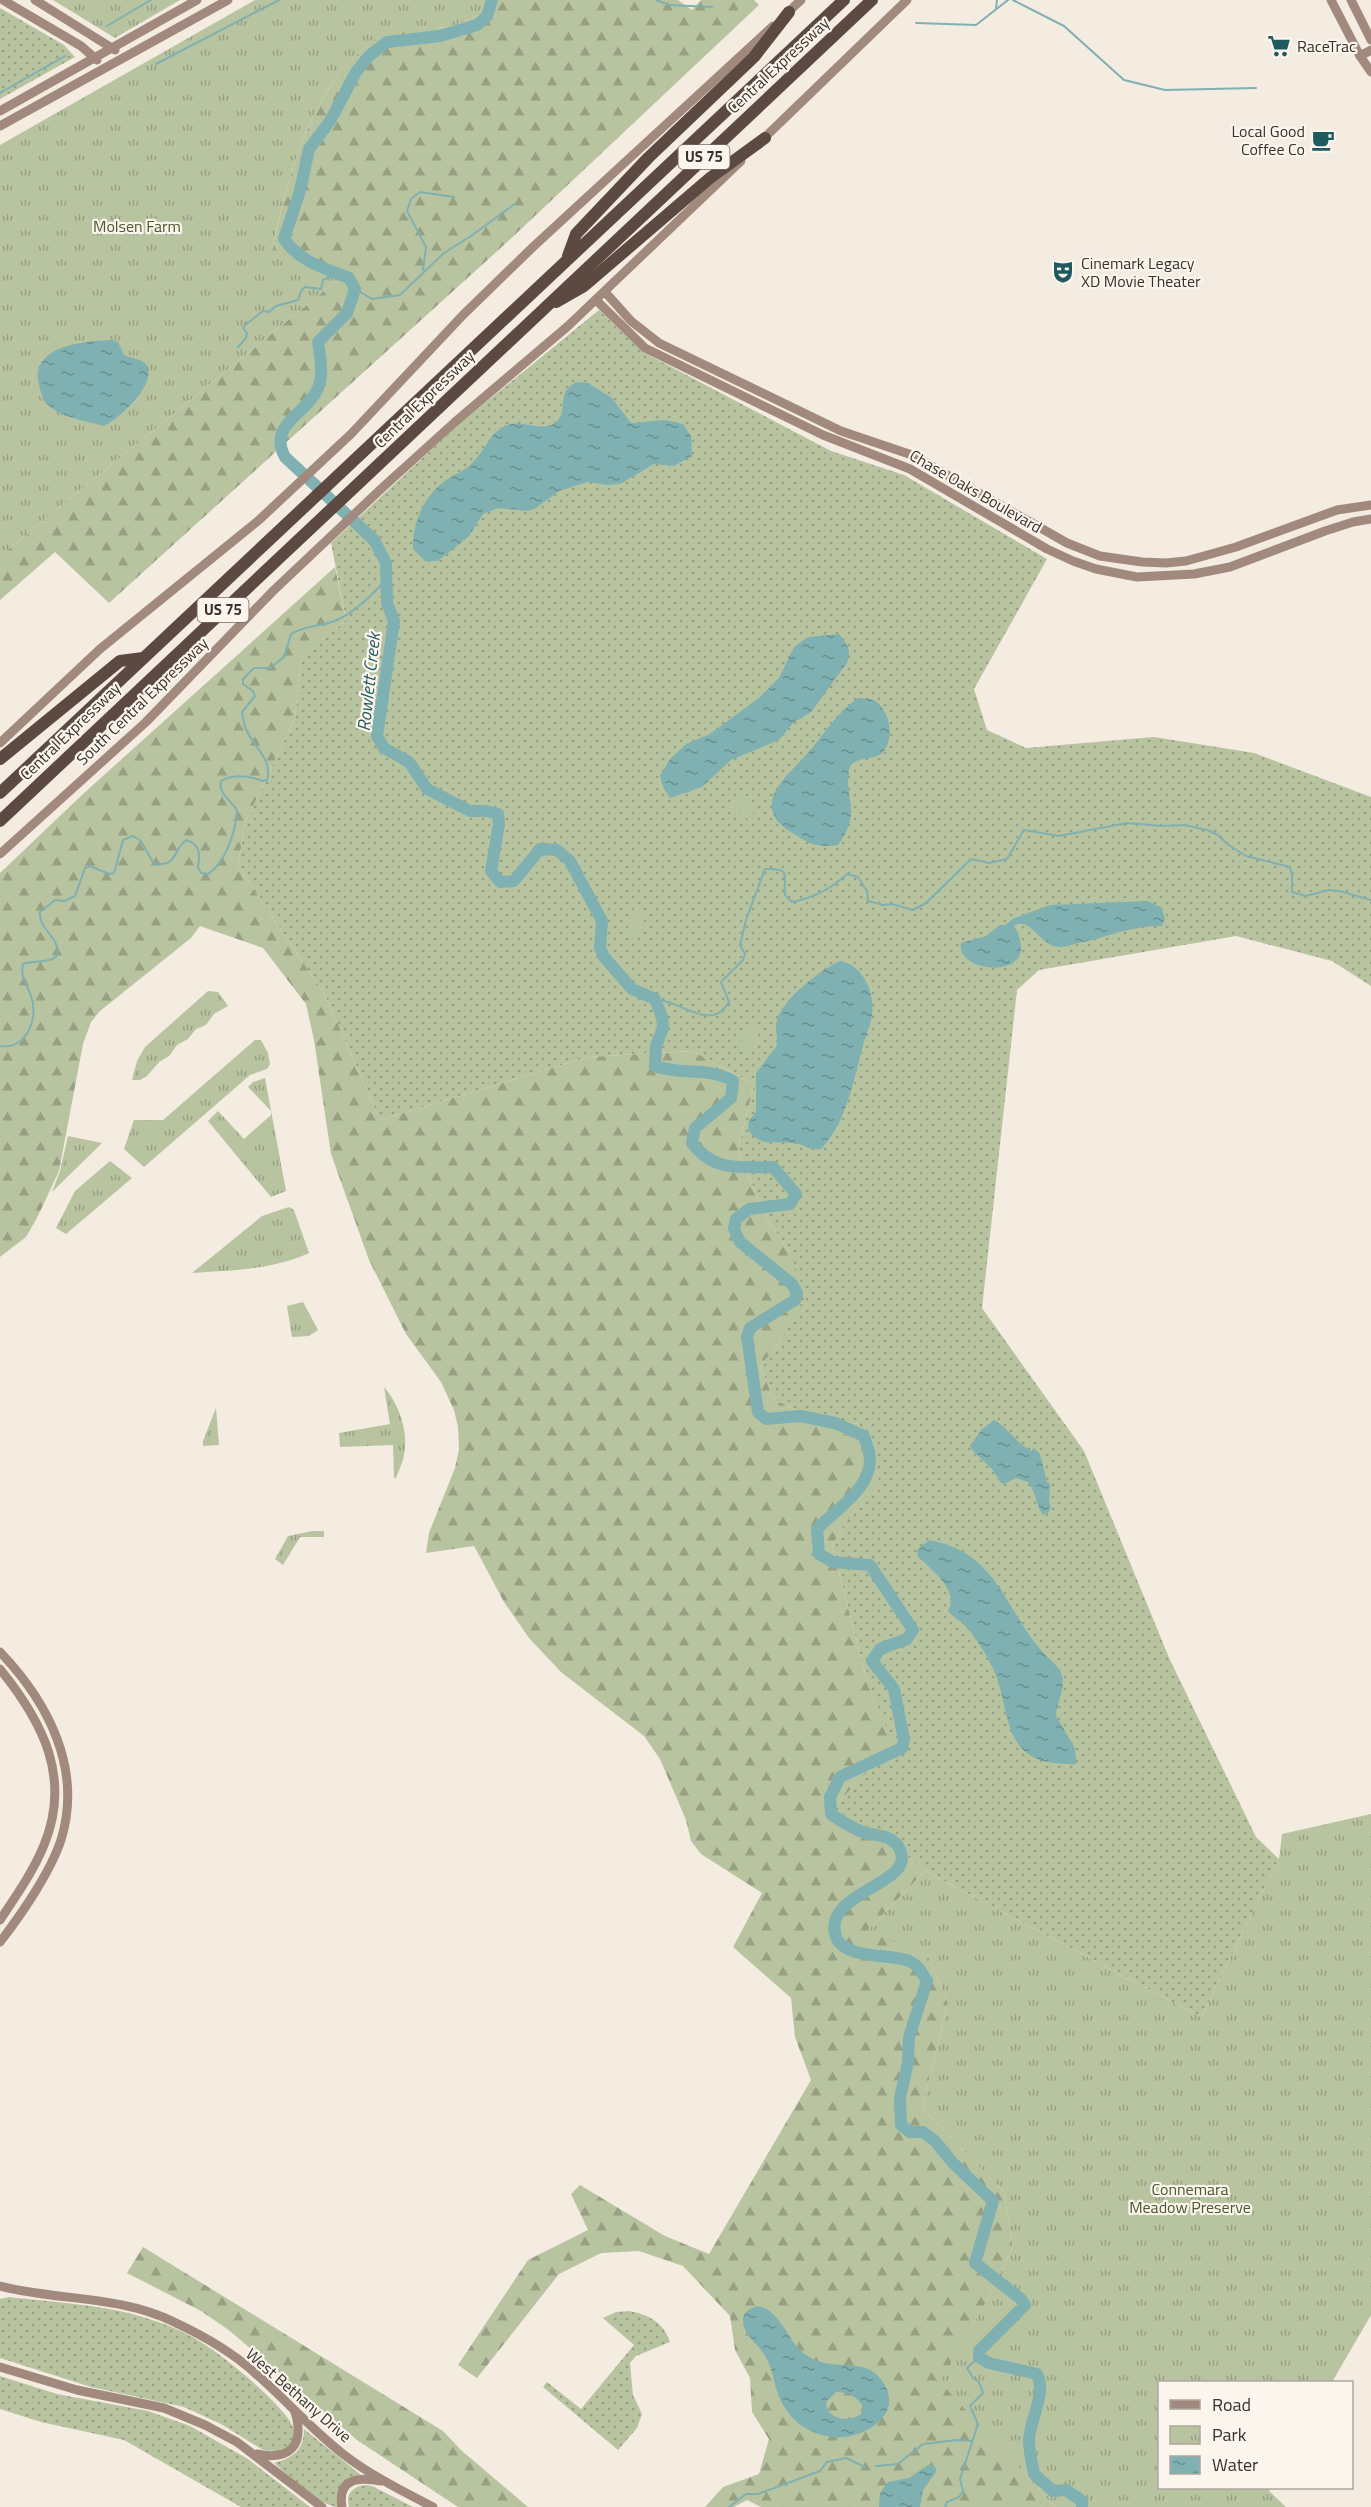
<svg xmlns="http://www.w3.org/2000/svg" width="1371" height="2507" viewBox="0 0 1371 2507" font-family="'Titillium Web',sans-serif">
	<style>
		.grass { fill: url(#grass-dots) }
		.forest { fill: url(#forest-firs) }
		.park { fill: url(#park-tufts) }
		.pitch { fill: #b8c4a0 }
		.water { fill: url(#water-ripples); fill-rule: evenodd }
		.lines { fill: none; stroke-linecap: round; stroke-linejoin: round }
		.stream { stroke: #7fb0b2; stroke-width: 2 }
		.river { stroke: #7fb0b2; stroke-width: 12 }
		.secondary { stroke: #a18a7d; stroke-width: 9 }
		.highway { stroke: #5c4a42; stroke-width: 12 }
		.labels { text-anchor: middle; stroke-width: 4.5; stroke-linejoin: round; paint-order: stroke }
		.shield { fill: #fbf5ee; stroke: #756b66; stroke-width: 1.5 }
		.shield-label { font-size: 15px; font-weight: bold; fill: #3b302b }
		.poi-label { font-size: 16px; fill: #3b302b; stroke: #fbf5ee; text-anchor: start }
		.street-label { font-size: 16px; fill: #3b302b; stroke: #fbf5ee }
		.park-label { font-size: 16px; fill: #4a5a2e; stroke: #fbf5ee }
		.water-label { font-size: 18px; font-style: italic; fill: #1f5a5e; stroke: #fbf5ee }
	</style>
	<defs>
		<pattern id="grass-dots" width="8" height="8" patternUnits="userSpaceOnUse" patternTransform="scale(1.5)"><rect width="8" height="8" fill="#b8c4a0"/><path d="M2 2h.1M6 6h.1" fill="none" stroke="#97a083" stroke-width="1.8" stroke-linecap="round"/></pattern>
		<pattern id="forest-firs" width="22" height="20" patternUnits="userSpaceOnUse" patternTransform="scale(1.5)"><rect width="22" height="20" fill="#b8c4a0"/><path d="M5 1l3.5 6h-7zM16 11l3.5 6h-7z" fill="#97a083"/></pattern>
		<pattern id="park-tufts" width="24" height="20" patternUnits="userSpaceOnUse" patternTransform="scale(1.5)"><rect width="24" height="20" fill="#b8c4a0"/><path d="M3 7l-1-3M5 7V3M7 7l1-3M15 17l-1-3M17 17v-4M19 17l1-3" fill="none" stroke="#97a083"/></pattern>
		<pattern id="water-ripples" width="26" height="14" patternUnits="userSpaceOnUse" patternTransform="scale(1.5)"><rect width="26" height="14" fill="#7fb0b2"/><path d="M2 4q2-2 4 0t4 0M15 11q2-2 4 0t4 0" fill="none" stroke="#699091"/></pattern>
	</defs>
	<rect width="100%" height="100%" fill="#f4ebe1"/>
	<g class="grass">
		<path d="M 0,8 L 64,45 L 75,57 L 0,99 Z"/>
		<path d="M 599,310 L 643,352 L 831,451 L 904,475 L 1047,559 L 974,689 L 987,730 L 1026,748 L 1154,737 L 1254,753 L 1371,797 L 1371,986 L 1332,961 L 1236,936 L 1039,970 L 1017,990 L 982,1308 L 1084,1451 L 1170,1660 L 1256,1837 L 1279,1859 L 1201,2017 L 925,1871 L 882,1836 L 825,1816 L 893,1744 L 869,1688 L 832,1546 L 844,1524 L 878,1481 L 859,1424 L 807,1416 L 774,1399 L 760,1367 L 783,1337 L 789,1251 L 765,1216 L 738,1150 L 754,1084 L 692,1051 L 588,1057 L 380,1120 L 325,995 L 238,866 L 245,823 L 295,718 L 301,658 L 346,620 L 331,543 L 458,425 Z"/>
		<path d="M 9,2297 C 52,2302 109,2305 149,2319 C 169,2325 190,2334 207,2346 C 226,2358 291,2411 294,2430 C 296,2441 289,2446 281,2452 L 263,2450 L 221,2424 L 184,2407 L 91,2387 L 0,2358 L 0,2299 Z"/>
		<path d="M 629,2311 C 648,2314 664,2323 670,2342 L 636,2356 L 630,2363 L 633,2395 L 642,2414 L 637,2428 L 618,2450 L 543,2387 L 547,2382 L 581,2409 L 634,2345 L 603,2318 L 616,2312 Z"/>
		<path d="M 0,2376 L 57,2394 L 148,2411 L 190,2426 L 248,2459 L 310,2507 L 241,2507 L 124,2440 L 41,2422 L 0,2409 Z"/>
		<path d="M 304,2429 L 361,2475 L 352,2478 L 339,2507 C 320,2507 289,2476 274,2463 C 292,2458 304,2451 304,2429 Z"/>
		<path d="M 366,2485 L 372,2486 L 413,2507 L 349,2507 C 345,2494 353,2486 366,2485 Z"/>
	</g>
	<g class="forest">
		<path d="M 481,0 L 678,0 L 692,10 L 701,0 L 754,0 L 759,5 L 505,244 L 109,603 L 55,552 L 0,600 L 0,556 L 337,280 L 272,251 C 285,190 299,131 335,79 C 347,61 368,46 384,30 L 451,27 L 484,13 Z"/>
		<path d="M 335,567 L 346,620 L 301,659 L 295,718 L 245,823 L 238,866 L 325,995 L 380,1120 L 588,1057 L 692,1051 L 754,1084 L 738,1150 L 765,1216 L 789,1251 L 806,1295 L 783,1337 L 760,1367 L 774,1399 L 807,1416 L 859,1424 L 879,1481 L 844,1524 L 832,1546 L 869,1688 L 894,1744 L 825,1816 L 882,1836 L 925,1871 L 868,1930 L 928,1956 L 948,2003 L 922,2108 L 1004,2192 L 1013,2247 L 989,2297 L 941,2382 L 1055,2507 L 761,2507 L 747,2500 L 734,2507 L 705,2507 L 723,2487 L 759,2474 L 769,2439 L 752,2412 L 750,2378 L 735,2350 L 730,2316 L 683,2266 L 639,2251 L 601,2253 L 559,2274 L 477,2378 L 458,2365 L 528,2260 L 588,2230 L 571,2194 L 580,2185 L 665,2236 L 709,2254 L 811,2080 L 795,2037 L 791,1998 L 733,1947 L 762,1893 L 701,1854 L 691,1841 L 686,1820 L 660,1759 L 644,1736 L 561,1672 L 529,1638 L 504,1602 L 474,1546 L 426,1553 L 429,1533 L 455,1468 L 459,1449 L 458,1427 L 454,1410 L 441,1382 L 406,1334 L 369,1260 L 331,1154 L 314,1040 L 306,1004 L 263,948 L 200,926 L 191,938 L 100,1011 L 91,1022 L 83,1044 L 59,1171 L 37,1218 L 26,1237 L 0,1257 L 0,873 L 83,794 Z"/>
		<path d="M 143,2247 L 443,2431 L 462,2451 L 528,2507 L 458,2507 L 357,2440 L 230,2331 L 201,2311 L 127,2273 Z"/>
	</g>
	<g class="park">
		<path d="M 53,0 L 180,0 L 115,38 Z"/>
		<path d="M 255,0 L 481,0 L 484,13 L 451,27 L 384,31 C 368,46 347,61 335,79 C 299,131 285,190 272,250 L 337,280 L 0,556 L 0,145 Z"/>
		<path d="M 208,991 L 218,992 L 228,1006 L 214,1014 L 206,1025 L 196,1029 L 188,1039 L 177,1045 L 169,1056 L 159,1062 L 147,1076 L 140,1080 L 132,1080 L 137,1061 L 145,1047 Z"/>
		<path d="M 255,1040 L 261,1040 L 268,1053 L 270,1064 L 267,1069 L 250,1075 L 144,1167 L 124,1149 L 134,1120 L 163,1120 Z"/>
		<path d="M 265,1078 L 286,1191 L 271,1197 L 208,1121 L 218,1111 L 244,1139 L 271,1115 L 271,1111 L 248,1087 L 253,1082 Z"/>
		<path d="M 68,1136 L 102,1143 L 52,1192 L 60,1171 Z"/>
		<path d="M 110,1161 L 132,1178 L 66,1234 L 56,1228 L 75,1191 Z"/>
		<path d="M 289,1207 L 294,1210 L 309,1253 C 271,1270 233,1270 192,1273 L 262,1216 Z"/>
		<path d="M 303,1302 L 318,1330 L 309,1336 L 292,1337 L 287,1306 Z"/>
		<path d="M 384,1387 C 399,1404 409,1432 404,1455 C 403,1462 399,1470 396,1478 L 394,1478 L 393,1445 L 340,1447 L 339,1433 L 390,1424 Z"/>
		<path d="M 216,1408 L 219,1445 L 203,1446 L 203,1441 Z"/>
		<path d="M 312,1531 L 324,1531 L 324,1537 L 300,1537 L 283,1565 L 275,1559 L 288,1536 Z"/>
		<path d="M 1371,1814 L 1371,2315 L 1332,2382 L 1160,2382 L 1160,2488 L 1271,2488 L 1269,2491 L 1286,2507 L 1055,2507 L 940,2382 L 989,2297 L 1013,2247 L 1004,2192 L 922,2108 L 948,2003 L 928,1956 L 867,1931 L 925,1871 L 1201,2017 L 1279,1859 L 1282,1834 Z"/>
	</g>
	<g class="pitch">
		<path d="M 745,795 L 751,798 L 754,816 L 749,820 L 732,807 L 734,802 Z"/>
		<path d="M 635,908 C 646,913 646,925 640,934 L 634,937 L 630,933 L 627,918 Z"/>
		<path d="M 754,1025 L 757,1027 L 759,1031 L 754,1051 L 748,1055 L 741,1050 L 739,1045 L 746,1027 Z"/>
	</g>
	<g class="water">
		<path d="M 111,340 L 118,342 L 124,355 C 130,358 142,359 146,364 C 159,383 119,419 104,426 C 86,421 62,418 48,405 C 42,400 39,387 38,379 C 35,345 86,341 111,340 Z"/>
		<path d="M 577,382 L 588,383 L 612,398 L 631,423 L 665,420 L 683,424 L 691,436 L 692,456 L 674,466 L 654,464 L 620,484 L 607,485 L 588,482 L 559,491 L 536,508 L 528,511 L 498,508 L 483,514 L 469,536 L 438,561 L 425,561 L 413,549 C 412,525 424,495 445,481 C 457,472 464,473 475,460 C 486,448 490,433 505,426 C 521,418 540,433 555,423 C 570,413 554,392 577,382 Z"/>
		<path d="M 839,634 C 847,644 852,649 847,663 L 811,712 L 793,723 L 779,740 L 731,760 L 702,787 L 670,798 L 664,789 L 660,776 L 670,759 L 686,744 L 710,734 L 760,697 L 779,678 L 794,647 L 808,637 Z"/>
		<path d="M 858,698 C 865,699 872,698 877,702 C 890,713 894,737 884,751 C 876,761 858,756 850,766 C 842,800 864,809 838,845 C 815,848 810,844 791,832 C 745,804 793,772 812,748 C 827,730 838,712 858,698 Z"/>
		<path d="M 1147,901 L 1161,907 L 1165,918 L 1162,926 C 1134,925 1107,937 1079,943 C 1073,944 1066,947 1061,947 C 1039,947 1031,915 1014,926 C 1047,981 955,976 961,943 L 986,936 L 1000,925 L 1005,925 L 1013,919 L 1050,905 Z"/>
		<path d="M 840,961 C 863,965 875,992 872,1015 C 871,1026 865,1036 863,1046 C 853,1082 847,1121 821,1149 C 806,1150 810,1147 798,1144 C 782,1139 760,1150 748,1129 L 749,1121 L 756,1112 L 756,1073 L 776,1047 C 779,1039 774,1029 777,1020 C 783,999 820,970 840,961 Z"/>
		<path d="M 994,1420 C 1009,1429 1018,1444 1031,1451 L 1034,1448 L 1040,1454 L 1047,1482 L 1050,1484 L 1049,1502 L 1051,1507 L 1048,1513 L 1043,1515 C 1036,1505 1036,1492 1028,1482 L 1016,1478 L 1004,1484 L 1001,1483 L 992,1469 L 972,1450 L 970,1446 L 982,1429 Z"/>
		<path d="M 929,1540 C 995,1552 1002,1602 1039,1648 C 1046,1657 1059,1665 1062,1676 C 1066,1688 1056,1704 1056,1716 L 1075,1748 L 1076,1764 C 1066,1765 1057,1763 1048,1762 C 1003,1754 1009,1706 995,1673 C 989,1659 978,1641 968,1629 C 963,1622 954,1618 948,1611 C 960,1591 931,1569 918,1557 L 917,1550 Z"/>
		<path d="M 758,2306 C 777,2309 786,2334 798,2348 C 828,2379 863,2351 883,2382 C 906,2416 860,2441 831,2437 C 803,2433 784,2415 776,2388 C 773,2376 771,2365 764,2354 C 758,2344 742,2333 743,2320 C 743,2311 751,2308 758,2306 ZM 836,2392 C 848,2392 857,2396 863,2407 L 861,2414 C 848,2423 826,2419 826,2402 Z"/>
		<path d="M 928,2465 L 935,2466 L 936,2472 L 923,2490 L 920,2507 L 879,2507 L 880,2493 L 888,2482 L 909,2478 Z"/>
	</g>
	<g class="lines">
		<g class="stream">
			<path d="M 656,0 L 669,5 L 712,7"/>
			<path d="M 1013,0 L 1064,26 L 1124,80 L 1165,90 L 1256,88"/>
			<path d="M 996,9 L 997,0"/>
			<path d="M 916,23 L 976,25 L 1008,0"/>
			<path d="M 107,26 L 151,0"/>
			<path d="M 156,64 L 279,0"/>
			<path d="M 0,93 L 65,56"/>
			<path d="M 423,270 L 426,247 L 407,211 L 411,199 L 420,192 L 454,197"/>
			<path d="M 355,289 L 372,299 L 400,295 L 444,253 L 471,236 L 516,203"/>
			<path d="M 238,347 L 246,338 L 247,333 L 243,328 L 245,325 L 263,311 L 269,312 L 276,306 L 298,300 L 301,291 L 305,287 L 321,289 L 323,280 L 339,273"/>
			<path d="M 655,999 C 682,1001 711,1033 729,1002 L 721,982 L 743,960 L 745,954 L 740,945 L 746,920 L 765,869 C 792,868 783,874 785,895 L 792,902 C 813,898 831,889 847,874 L 858,877 L 867,891 L 868,901 L 883,905 L 892,904 L 913,910 L 926,903 L 971,859 L 989,863 L 1007,859 L 1024,830 L 1059,836 L 1127,823 L 1162,826 L 1185,825 L 1207,830 L 1218,835 L 1227,844 L 1246,856 L 1290,867 L 1292,875 L 1292,892 L 1306,896 L 1329,890 L 1339,891 L 1371,900"/>
			<path d="M 0,1046 C 27,1050 39,1018 31,996 C 27,984 20,978 23,964 C 31,960 58,964 58,952 C 58,937 38,928 40,912 L 55,900 L 64,901 L 75,896 L 85,868 L 90,866 L 109,874 L 114,873 L 123,840 L 133,836 L 141,841 L 154,864 C 179,866 172,851 186,840 C 201,844 200,855 198,868 L 201,873 L 208,874 C 226,862 236,831 237,810 C 231,800 218,794 221,781 C 233,774 249,776 263,781 L 267,780 C 273,760 254,747 247,731 C 244,726 243,718 242,712 L 255,696 L 253,691 L 243,684 L 243,679 L 254,668 L 270,668 L 284,657 L 291,634 C 305,625 322,627 337,620 C 355,612 372,595 385,581"/>
			<path d="M 876,2466 L 898,2464 L 923,2444 L 956,2440 L 972,2441"/>
			<path d="M 729,2507 L 746,2494 L 758,2494 L 820,2471 L 827,2462 L 846,2458 L 865,2467"/>
			<path d="M 945,2507 L 947,2502 L 959,2497 L 963,2491 L 960,2479 L 978,2424 L 970,2406 L 983,2393 L 979,2382 L 973,2378 L 967,2368 L 979,2357"/>
		</g>
		<path class="river" d="M 492,0 L 487,16 L 477,25 L 440,36 L 387,42 L 369,56 L 356,72 L 330,121 L 309,149 L 300,191 L 284,239 C 300,262 324,268 349,278 L 355,289 L 347,313 L 318,342 C 320,356 324,375 318,388 C 307,415 267,424 285,457 L 374,540 L 386,563 L 387,603 L 394,621 L 377,736 L 384,748 L 409,762 L 427,789 L 470,811 L 486,811 L 498,814 L 499,824 L 491,871 L 500,882 L 514,881 L 540,849 L 557,850 L 570,861 L 602,921 L 600,948 L 604,957 L 632,989 L 655,999 L 662,1017 L 663,1028 L 656,1046 L 655,1066 C 682,1076 708,1066 733,1081 L 731,1098 L 695,1128 L 692,1143 C 714,1172 740,1167 773,1167 L 796,1194 L 790,1204 L 749,1209 L 736,1219 L 734,1229 L 740,1242 L 792,1284 L 797,1293 L 795,1300 L 750,1328 L 747,1337 L 758,1412 L 766,1419 L 800,1416 L 835,1423 L 864,1436 C 866,1443 870,1452 870,1459 C 870,1490 836,1509 817,1529 L 819,1554 L 833,1562 L 870,1565 L 913,1630 L 907,1639 L 880,1649 L 872,1661 L 894,1689 L 904,1740 L 902,1748 L 840,1777 L 830,1797 L 831,1814 C 841,1821 852,1828 863,1832 C 872,1835 882,1835 890,1839 C 895,1842 900,1847 901,1853 C 912,1885 817,1894 837,1939 C 847,1959 890,1954 909,1961 C 918,1965 922,1973 927,1981 L 909,2037 L 908,2062 L 900,2098 L 901,2125 L 910,2132 L 923,2132 L 935,2141 L 952,2162 L 993,2201 L 975,2263 L 1021,2299 L 1025,2305 L 979,2351 L 979,2357 L 989,2363 L 1037,2374 C 1047,2394 1030,2418 1029,2440 C 1029,2451 1032,2463 1034,2474 L 1053,2491 L 1066,2490 L 1082,2501 L 1082,2507"/>
		<g class="secondary">
			<path d="M 3,0 L 81,46 L 97,60"/>
			<path d="M 35,0 L 115,50"/>
			<path d="M 1331,0 L 1360,56 L 1371,72"/>
			<path d="M 1351,0 L 1371,40"/>
			<path d="M 785,15 L 801,0"/>
			<path d="M 1360,56 L 1371,50"/>
			<path d="M 0,111 L 197,0"/>
			<path d="M 0,126 L 228,0"/>
			<path d="M 761,141 L 907,0"/>
			<path d="M 605,292 L 631,321 L 659,343 L 841,431 L 912,455 L 1067,543 L 1100,556 L 1142,562 L 1166,563 L 1186,561 L 1236,547 L 1337,510 L 1371,505"/>
			<path d="M 596,300 L 645,348 L 823,435 L 910,469 L 1047,549 L 1073,561 L 1096,569 L 1137,577 L 1194,574 L 1230,567 L 1325,531 L 1353,522 L 1371,519"/>
			<path d="M 0,743 L 100,649 L 259,520 L 351,434 L 463,315 L 534,246 L 773,26"/>
			<path d="M 0,854 L 146,722 L 273,591 L 382,488 L 455,422 L 568,326 L 741,161"/>
			<path d="M 0,1652 C 48,1702 83,1769 61,1840 C 50,1873 21,1915 0,1942"/>
			<path d="M 0,1669 C 42,1721 72,1777 44,1845 C 33,1872 16,1896 0,1920"/>
			<path d="M 0,2286 C 58,2301 119,2295 174,2322 C 202,2335 232,2352 255,2373 C 285,2399 311,2429 343,2454 C 370,2475 402,2491 433,2507"/>
			<path d="M 0,2367 L 77,2390 L 164,2408 L 205,2425 L 237,2442 L 322,2507"/>
			<path d="M 257,2454 C 290,2461 305,2445 295,2412"/>
			<path d="M 342,2507 C 337,2478 359,2477 381,2481"/>
		</g>
		<g class="highway">
			<path d="M 568,256 L 576,234 L 648,158 L 754,57 L 789,12"/>
			<path d="M 556,302 L 584,286 L 710,178 L 765,138"/>
			<path d="M 0,759 L 120,661 L 143,658"/>
			<path d="M 0,793 L 844,0"/>
			<path d="M 0,821 L 872,0"/>
		</g>
	</g>
	<defs>
		<g id="supermarket-bare" transform="scale(1.8)"><path d="M-6-5.5h2.5l.6 2H6L4.5 2H-2.5L-4.4-4H-6ZM-1.5 3.2a1.3 1.3 0 1 0 .1 0ZM3 3.2a1.3 1.3 0 1 0 .1 0Z" fill="#1f5a5e" stroke="#fbf5ee" stroke-width="2.5" paint-order="stroke"/></g>
		<g id="cafe-bare" transform="scale(1.8)"><path d="M-5.5-4.5H6V0H3Q3 3.5 0 3.5H-2.5Q-5.5 3.5-5.5 0ZM3-3.2v2h1.7v-2ZM-6 4.5H4V6H-6Z" fill="#1f5a5e" stroke="#fbf5ee" stroke-width="2.5" paint-order="stroke"/></g>
		<g id="theatre-bare" transform="scale(1.8)"><path d="M-5-5.5Q0-4 5-5.5V0Q5 5 0 6Q-5 5-5 0ZM-3.3-2.5H-1v1.5H-3.3ZM1-2.5H3.3v1.5H1ZM-2.8 1Q0 5.5 2.8 1Z" fill="#1f5a5e" stroke="#fbf5ee" stroke-width="2.5" paint-order="stroke"/></g>
	</defs>
	<g fill-rule="evenodd">
		<use href="#supermarket-bare" x="1279" y="46"/>
		<use href="#cafe-bare" x="1323" y="140"/>
		<use href="#theatre-bare" x="1063" y="272"/>
	</g>
	<g class="labels">
		<g class="shield">
			<rect x="678.5" y="145" width="51" height="24" rx="4.5"/>
			<rect x="197.5" y="598" width="51" height="24" rx="4.5"/>
		</g>
		<g class="shield-label">
			<text x="704" y="162">US 75</text>
			<text x="223" y="615">US 75</text>
		</g>
		<g class="poi-label">
			<text x="1297" y="52">RaceTrac</text>
			<text x="1305" y="137" text-anchor="end">Local Good<tspan x="1305" dy="18">Coffee Co</tspan></text>
			<text x="1081" y="269">Cinemark Legacy<tspan x="1081" dy="18">XD Movie Theater</tspan></text>
		</g>
		<g class="street-label">
			<text transform="translate(778 65) rotate(-43)" y="6">Central Expressway</text>
			<text transform="translate(424 399) rotate(-44)" y="6">Central Expressway</text>
			<text transform="translate(976 491) rotate(30)" y="6">Chase Oaks Boulevard</text>
			<text transform="translate(142 701) rotate(-44)" y="6">South Central Expressway</text>
			<text transform="translate(70 731) rotate(-44)" y="6">Central Expressway</text>
			<text transform="translate(299 2395) rotate(41)" y="6">West Bethany Drive</text>
		</g>
		<g class="park-label">
			<text x="137" y="232">Molsen Farm</text>
			<text x="1190" y="2195">Connemara<tspan x="1190" dy="18">Meadow Preserve</tspan></text>
		</g>
		<g class="water-label">
			<text transform="translate(369 682) rotate(-84)" y="6">Rowlett Creek</text>
		</g>
	</g>
	<rect x="1158" y="2381" width="195" height="108" fill="#fbf5ee" stroke="#aea6a0" stroke-width="1.5"/>
	<rect x="1170" y="2400" width="30" height="9" fill="#a18a7d" stroke="#aea6a0" stroke-width="1.5"/>
	<text x="1212" y="2411" font-size="18" fill="#3b302b">Road</text>
	<rect x="1170" y="2426" width="30" height="18" fill="url(#park-tufts)" stroke="#aea6a0" stroke-width="1.5"/>
	<text x="1212" y="2441" font-size="18" fill="#3b302b">Park</text>
	<rect x="1170" y="2456" width="30" height="18" fill="url(#water-ripples)" stroke="#aea6a0" stroke-width="1.5"/>
	<text x="1212" y="2471" font-size="18" fill="#3b302b">Water</text>
</svg>
